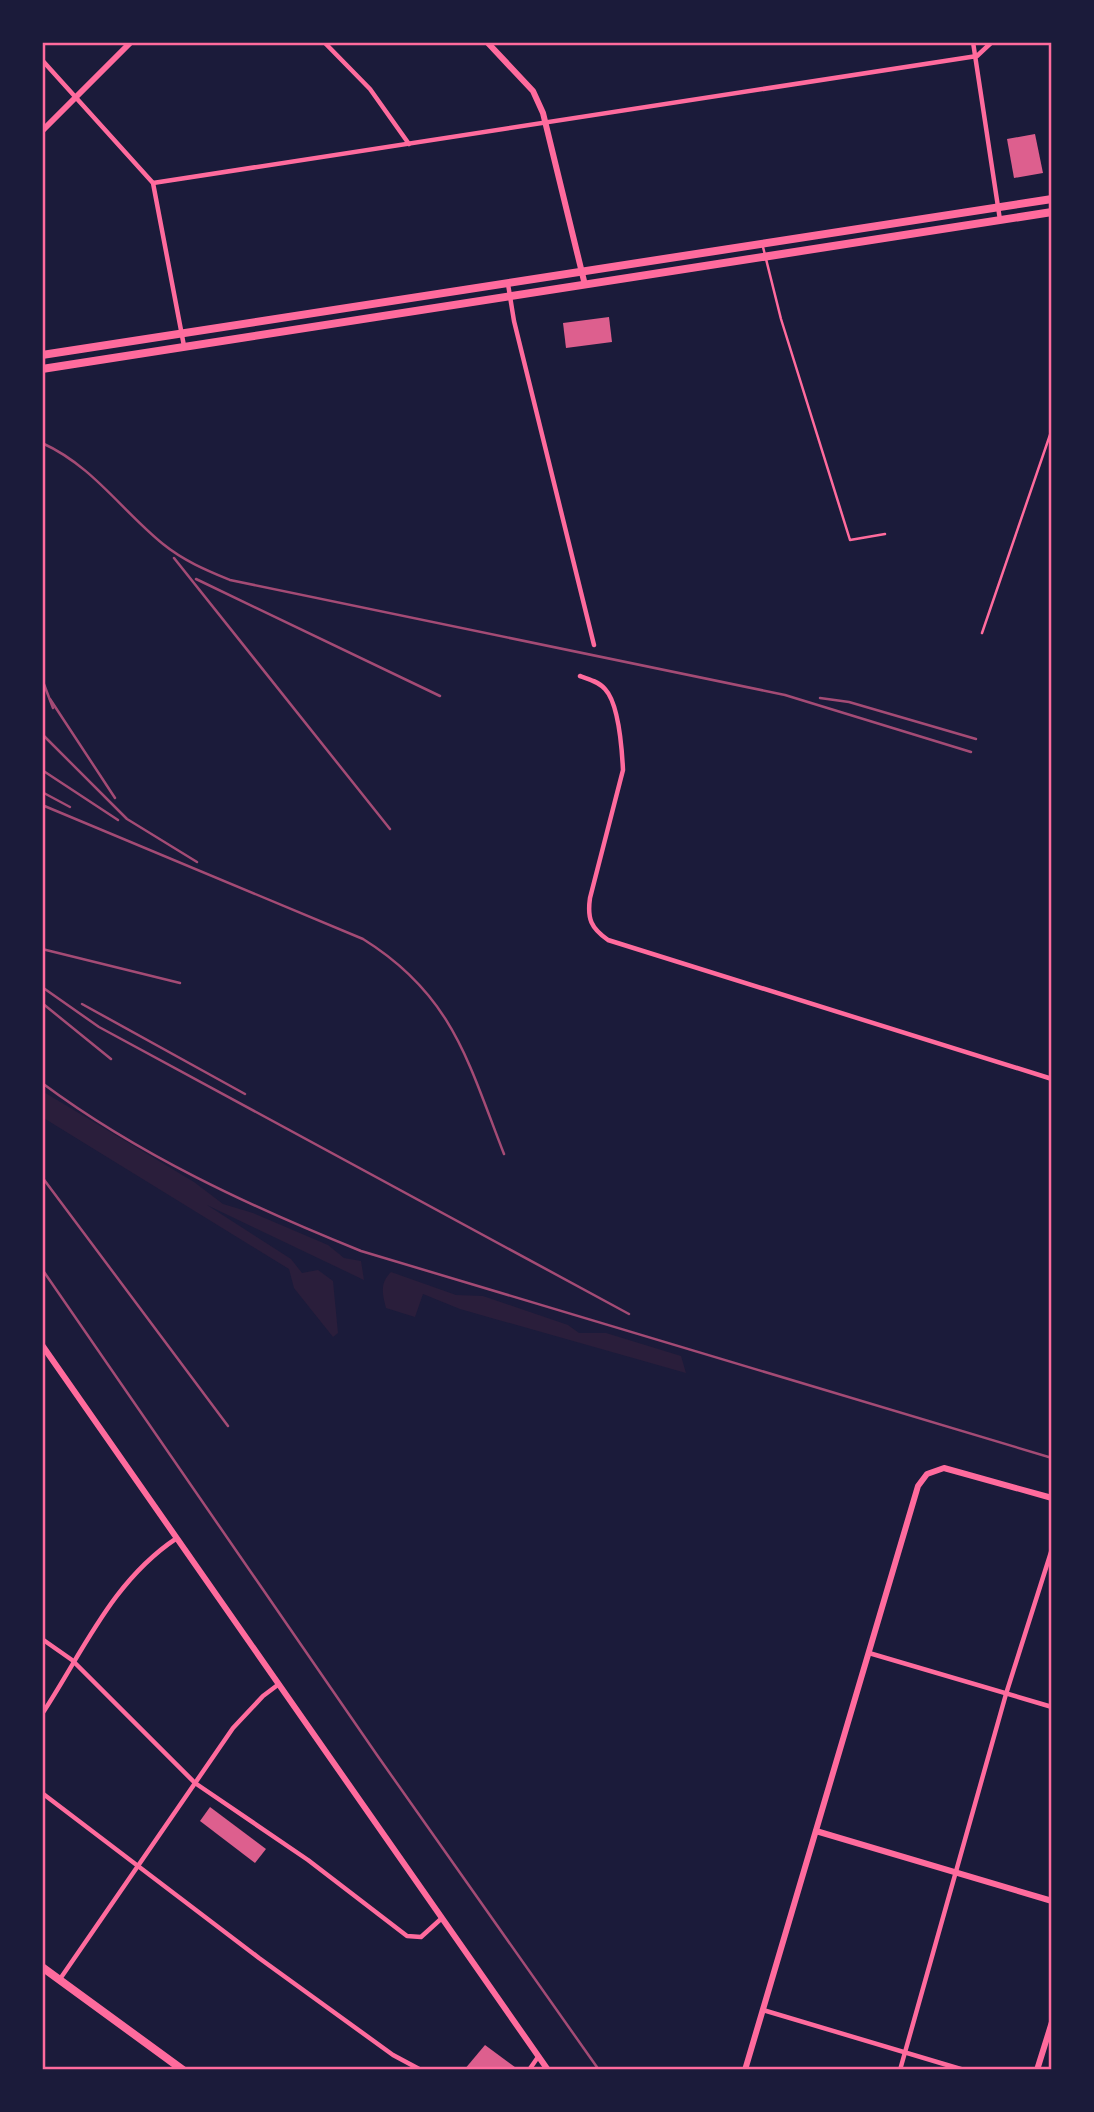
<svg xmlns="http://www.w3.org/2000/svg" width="1094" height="2112" viewBox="0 0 1094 2112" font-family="Barlow,sans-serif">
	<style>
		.green { fill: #2a1e3b }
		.building { fill: #dd5f8e }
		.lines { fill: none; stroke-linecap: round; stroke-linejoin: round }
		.service { stroke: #ff6b9d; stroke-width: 2.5 }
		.minor { stroke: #ff6b9d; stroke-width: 4.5 }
		.tertiary { stroke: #ff6b9d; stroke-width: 6 }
		.primary { stroke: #ff6b9d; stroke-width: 8 }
		.rail { stroke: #a44b75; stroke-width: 2.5 }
		.neatline { fill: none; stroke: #ff6b9d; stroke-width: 2.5 }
	</style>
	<rect width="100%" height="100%" fill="#1b1b3a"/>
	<g class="green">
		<path d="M 42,1091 L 194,1182 L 223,1204 L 253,1213 L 328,1245 L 344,1258 L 361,1261 L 364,1280 L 207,1205 L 291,1259 L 302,1273 L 318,1270 L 333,1281 L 338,1333 L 333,1337 L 294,1288 L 289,1269 L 42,1117 Z"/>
		<path d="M 391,1272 L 456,1295 L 483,1296 L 568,1325 L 579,1333 L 606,1333 L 681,1356 L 686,1373 L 460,1309 L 423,1294 L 415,1317 L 386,1308 C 382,1293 380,1283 391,1272 Z"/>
	</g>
	<g class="building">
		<path d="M 1035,134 L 1043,173 L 1014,178 L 1007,139 Z"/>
		<path d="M 609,317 L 612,342 L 566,348 L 563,323 Z"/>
		<path d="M 210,1807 L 266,1849 L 255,1863 L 200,1821 Z"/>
		<path d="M 485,2045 L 519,2070 L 464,2070 Z"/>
	</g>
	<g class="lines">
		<g class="service">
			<path d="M 763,247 L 781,319 L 850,540 L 885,534"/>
			<path d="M 982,633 L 1052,429"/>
		</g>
		<g class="minor">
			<path d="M 324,42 L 370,89 L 409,144"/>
			<path d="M 973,42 L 1000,220"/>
			<path d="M 42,60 L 153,183 L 184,346"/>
			<path d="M 153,183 L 977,56 L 992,42"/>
			<path d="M 508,284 L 514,321 L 594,645"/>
			<path d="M 580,676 C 589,679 599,682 605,689 C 619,704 622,750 623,770 L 590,898 C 587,919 591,928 608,940 L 1052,1079"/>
			<path d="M 42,1639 L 72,1660 L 195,1783 L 308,1860 L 407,1936 L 421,1937 L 442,1918"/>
			<path d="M 869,1653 L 1052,1707"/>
			<path d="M 42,1714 C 83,1652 112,1581 177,1538"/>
			<path d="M 42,1793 L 259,1958 L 393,2055 L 421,2070"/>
			<path d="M 60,1979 L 233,1728 L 263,1696 L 279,1684"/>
			<path d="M 763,2010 L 964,2070"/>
			<path d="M 529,2070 L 538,2057"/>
			<path d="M 900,2070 L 1006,1694 L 1052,1549"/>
		</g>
		<g class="tertiary">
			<path d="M 487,42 L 533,91 L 543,113 L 585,285"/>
			<path d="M 42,131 L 131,42"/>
			<path d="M 42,1345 L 548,2070"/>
			<path d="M 816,1831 L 1052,1901"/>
			<path d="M 745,2070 L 918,1486 L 927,1474 L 944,1468 L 1052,1498"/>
			<path d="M 1037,2070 L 1052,2022"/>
		</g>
		<g class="primary">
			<path d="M 42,355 L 1052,199"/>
			<path d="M 42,369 L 1052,212"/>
			<path d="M 42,1967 L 183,2070"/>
		</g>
		<g class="rail">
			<path d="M 42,443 C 93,466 121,510 163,544 C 184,561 206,570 230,580 L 785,695 L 971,752"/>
			<path d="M 174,558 L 390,829"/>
			<path d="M 196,579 L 440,696"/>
			<path d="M 42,679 L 53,708"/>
			<path d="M 820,698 L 849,702 L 976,739"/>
			<path d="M 50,699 L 115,798"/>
			<path d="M 42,734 L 127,819 L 197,862"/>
			<path d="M 42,770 L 118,820"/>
			<path d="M 42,792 L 70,807"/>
			<path d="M 42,805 L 363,939 C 453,995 468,1062 504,1154"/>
			<path d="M 42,949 L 180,983"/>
			<path d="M 42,987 L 99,1027 L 629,1314"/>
			<path d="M 42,1003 L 111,1059"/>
			<path d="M 82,1004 L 245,1094"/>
			<path d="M 42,1083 C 139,1155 249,1206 361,1251 L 1052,1458"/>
			<path d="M 42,1177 L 228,1426"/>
			<path d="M 42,1269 L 377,1755 L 599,2070"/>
		</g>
	</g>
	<rect width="1094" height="2112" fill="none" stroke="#1b1b3a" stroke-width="88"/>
	<rect x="44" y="44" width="1006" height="2024" class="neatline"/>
</svg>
